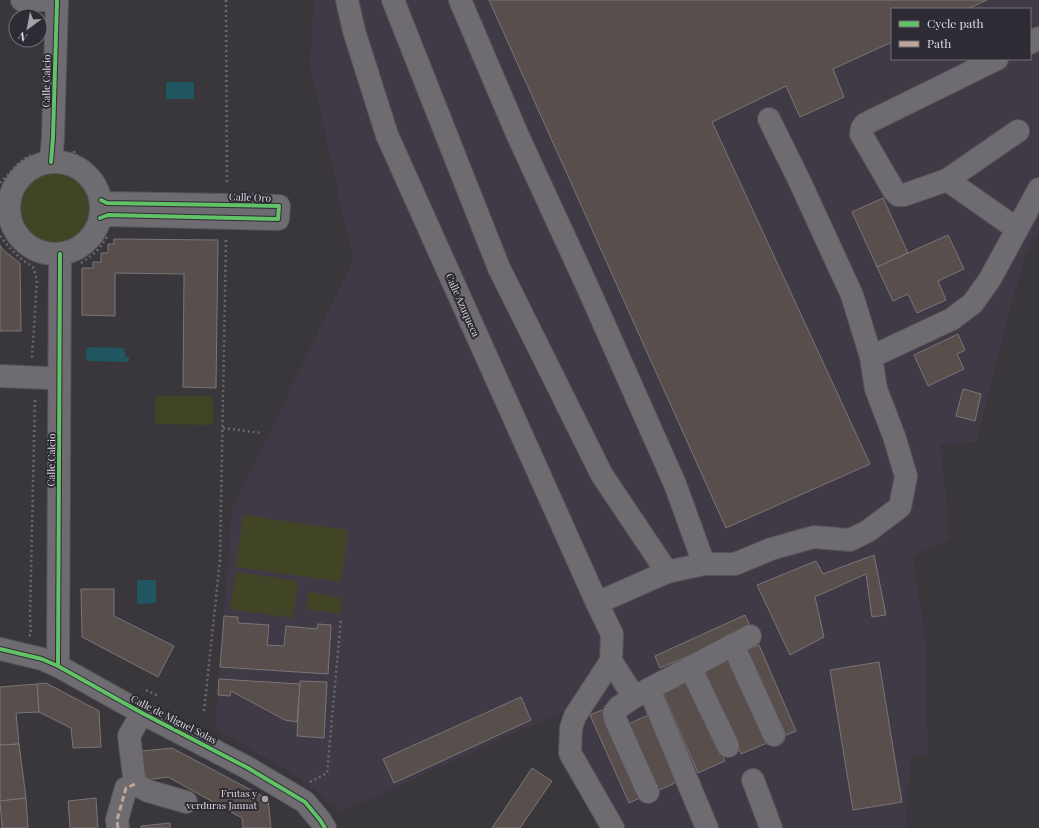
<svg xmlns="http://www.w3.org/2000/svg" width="1039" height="828" viewBox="0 0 1039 828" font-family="'Playfair Display',serif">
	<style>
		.built { fill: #403a47; fill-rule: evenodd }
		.green { fill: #424426 }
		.water { fill: #20565f }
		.building { fill: #584e4b; stroke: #797677 }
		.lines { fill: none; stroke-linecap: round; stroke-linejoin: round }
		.minor-casing { stroke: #575459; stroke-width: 24 }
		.path { stroke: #6a686c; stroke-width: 2.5; stroke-dasharray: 2 3; stroke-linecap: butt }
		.minor { stroke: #6e6c70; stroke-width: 22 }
		.quiet { stroke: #c0a59a; stroke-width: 3; stroke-dasharray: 6 3; stroke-linecap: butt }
		.cycleway-casing { stroke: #2f2b34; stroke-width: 6 }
		.cycleway { stroke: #61c268; stroke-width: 4 }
		.poi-dot { fill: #a4a2a7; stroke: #2f2b34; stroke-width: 1.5 }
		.labels { text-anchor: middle; stroke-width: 4; stroke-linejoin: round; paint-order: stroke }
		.street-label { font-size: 10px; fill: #dedbe1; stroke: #2f2b34 }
		.poi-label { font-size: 10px; fill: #dedbe1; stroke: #2f2b34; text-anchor: end }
	</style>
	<rect width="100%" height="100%" fill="#39373c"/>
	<path class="built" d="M 314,0 L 1039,0 L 1039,233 L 1024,258 L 976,442 L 940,445 L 949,517 L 947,530 L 951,539 L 913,555 L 925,639 L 928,754 L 911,757 L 906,828 L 621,828 L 582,762 L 579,735 L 584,718 L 561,712 L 338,813 L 335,804 L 329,804 L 322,795 L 286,769 L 215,729 L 232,509 L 353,261 L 310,64 ZM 892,9 L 1030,9 L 1030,59 L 892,59 Z"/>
	<g class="green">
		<circle cx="56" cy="209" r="37"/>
		<path d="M 155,396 L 213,396 L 213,425 L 155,424 Z"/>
		<path d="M 243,515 L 348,530 L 341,582 L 236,567 Z"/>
		<path d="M 236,572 L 298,581 L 293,618 L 230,609 Z"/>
		<path d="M 309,592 L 342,598 L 340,614 L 306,609 Z"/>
	</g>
	<g class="water">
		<rect x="166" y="82" width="28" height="17"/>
		<path d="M 89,347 L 123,348 L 125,350 L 125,357 L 129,357 L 129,362 L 89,361 L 86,359 L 86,350 Z"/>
		<path d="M 137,580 L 156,580 L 156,603 L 137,604 Z"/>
	</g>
	<g class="building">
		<path d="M 489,0 L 987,0 L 967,9 L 892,9 L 892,42 L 833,69 L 844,97 L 800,117 L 786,86 L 712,122 L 870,464 L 726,528 Z"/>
		<path d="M 883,198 L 908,253 L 877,267 L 852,212 Z"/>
		<path d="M 948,235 L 964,269 L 938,281 L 946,300 L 917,313 L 908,294 L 893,301 L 877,267 Z"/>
		<path d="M 114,239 L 218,240 L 216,388 L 183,387 L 184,274 L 115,273 L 115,316 L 82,315 L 82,268 L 93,268 L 93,262 L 101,262 L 101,253 L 108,253 L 108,244 L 114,244 Z"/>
		<path d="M 0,245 L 3,250 L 20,263 L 21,331 L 0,331 Z"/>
		<path d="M 958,334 L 965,350 L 957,354 L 964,369 L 928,386 L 914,355 Z"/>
		<path d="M 963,389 L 981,394 L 975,421 L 956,416 Z"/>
		<path d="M 874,555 L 886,615 L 872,617 L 866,574 L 815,597 L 824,637 L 790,655 L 757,585 L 816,561 L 823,574 Z"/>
		<path d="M 81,589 L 114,589 L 114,616 L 174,646 L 158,677 L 82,637 Z"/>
		<path d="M 745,615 L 751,628 L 660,668 L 655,656 Z"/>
		<path d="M 224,616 L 238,617 L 238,623 L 269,625 L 267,645 L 284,646 L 286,626 L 317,629 L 318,624 L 331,625 L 328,674 L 220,667 Z"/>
		<path d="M 759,645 L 796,731 L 784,736 L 746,650 Z"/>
		<path d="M 729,657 L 767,743 L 741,754 L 704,669 Z"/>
		<path d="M 879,662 L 902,802 L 853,810 L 830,670 Z"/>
		<path d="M 688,676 L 725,761 L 698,773 L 661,688 Z"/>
		<path d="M 219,679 L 300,684 L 297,722 L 285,720 L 231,691 L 230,696 L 218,695 Z"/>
		<path d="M 300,681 L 327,682 L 324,738 L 297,736 Z"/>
		<path d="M 46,683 L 99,711 L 101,747 L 73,748 L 71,728 L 39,712 L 37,684 Z"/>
		<path d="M 37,684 L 39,712 L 16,713 L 19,744 L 0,745 L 0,687 Z"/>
		<path d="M 521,697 L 531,720 L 394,783 L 383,759 Z"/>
		<path d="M 602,710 L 640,798 L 629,803 L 590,715 Z"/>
		<path d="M 653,713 L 682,780 L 657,791 L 628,724 Z"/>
		<path d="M 19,744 L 26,798 L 0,801 L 0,745 Z"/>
		<path d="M 172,748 L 268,799 L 271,828 L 243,828 L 242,818 L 168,777 L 146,780 L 142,751 Z"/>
		<path d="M 532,768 L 552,781 L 520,828 L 492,828 Z"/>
		<path d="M 26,798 L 28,828 L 2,828 L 0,801 Z"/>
		<path d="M 96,798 L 98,828 L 70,828 L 68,801 Z"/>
		<path d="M 170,823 L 170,828 L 141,828 L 141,826 Z"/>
	</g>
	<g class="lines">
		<g class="minor-casing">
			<g id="minor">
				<path d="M 22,0 L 57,0"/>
				<path d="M 347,0 L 354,31 L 387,135 L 597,603 L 612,634 L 611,661 L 575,716 L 571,728 L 570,753 L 613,828"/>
				<path d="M 393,0 L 499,268 L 602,475 L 667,572"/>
				<path d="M 460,0 L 518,136 L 588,288 L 675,484 L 704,564"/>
				<path d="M 1030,43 L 1039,38"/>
				<path d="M 997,59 L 865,124 L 862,128 L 861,134 L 894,191 L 898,195 L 904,195 L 947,180 L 1017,229"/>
				<path d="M 769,119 L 800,182 L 852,295 L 871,357"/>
				<path d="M 51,162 L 53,137 L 57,0"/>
				<circle cx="55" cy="208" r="46"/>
				<path d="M 947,180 L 1018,131"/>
				<path d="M 100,218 L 108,215 L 278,219 L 279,206 L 107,203 L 101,200"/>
				<path d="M 0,376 L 47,378"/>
				<path d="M 597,603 L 667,572 L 704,564 L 735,564 L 771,549 L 814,537 L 850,540 L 868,531 L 900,507 L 906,476 L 894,436 L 876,389 L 871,357 L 952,319 L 973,303 L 990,279 L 1039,189"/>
				<path d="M 733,645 L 774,735"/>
				<path d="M 0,649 L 42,659 L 58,666 L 142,713 L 248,768 L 305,802 L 320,820 L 325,828"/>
				<path d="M 611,661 L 634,697"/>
				<path d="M 58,666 L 60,254"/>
				<path d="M 690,667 L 728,746"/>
				<path d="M 649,689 L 707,828"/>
				<path d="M 142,713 L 129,736 L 135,784 L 148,791 L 186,802"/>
				<path d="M 753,780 L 771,828"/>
				<path d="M 648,792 L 616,721 L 614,713 L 619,707 L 634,697 L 750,636"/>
				<path d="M 118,828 L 117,820 L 126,788 L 135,784"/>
			</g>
		</g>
		<g class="path">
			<path d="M 226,0 L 227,185"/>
			<path d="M 74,151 L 74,154 L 87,163 L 104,180"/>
			<path d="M 0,183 L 19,163 L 30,155"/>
			<path d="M 0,236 L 8,246 L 20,258 L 33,267 L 37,280 L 32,358"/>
			<path d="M 81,263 C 92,256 100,249 107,237"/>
			<path d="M 223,428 L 261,433"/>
			<path d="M 29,636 L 31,634 L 30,617 L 35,398"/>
			<path d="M 146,690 L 158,696"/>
			<path d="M 204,711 L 220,560 L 226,238"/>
			<path d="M 310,782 L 327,773 L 341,618"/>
		</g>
		<use href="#minor" class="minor"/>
		<path class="quiet" d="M 118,828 L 117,820 L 126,788 L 135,784"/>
		<g class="cycleway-casing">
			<g id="cycleway">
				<path d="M 51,162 L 53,137 L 57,0"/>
				<path d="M 100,218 L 108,215 L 278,219 L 279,206 L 107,203 L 101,200"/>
				<path d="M 0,649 L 42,659 L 58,666 L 142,713 L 248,768 L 305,802 L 320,820 L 325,828"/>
				<path d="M 58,666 L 60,254"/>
			</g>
		</g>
		<use href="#cycleway" class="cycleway"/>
	</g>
	<circle class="poi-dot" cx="265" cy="799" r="4"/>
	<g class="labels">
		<g class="street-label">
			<text transform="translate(46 81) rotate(-89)" y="4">Calle Calcio</text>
			<text transform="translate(250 197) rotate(2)" y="4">Calle Oro</text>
			<text transform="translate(463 305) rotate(66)" y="4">Calle Azuqueca</text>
			<text transform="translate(51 460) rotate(-89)" y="4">Calle Calcio</text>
			<text transform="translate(174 719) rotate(27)" y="4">Calle de Miguel Solas</text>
		</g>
		<g class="poi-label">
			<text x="257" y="797">Frutas y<tspan x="257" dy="12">verduras Jannat</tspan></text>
		</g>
	</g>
	<rect x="891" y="8" width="140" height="52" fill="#2f2b34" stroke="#757179"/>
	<rect x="899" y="21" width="20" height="6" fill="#61c268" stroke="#757179"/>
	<text x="927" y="28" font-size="12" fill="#dedbe1">Cycle path</text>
	<rect x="899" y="41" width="20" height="6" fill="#c0a59a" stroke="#757179"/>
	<text x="927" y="48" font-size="12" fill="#dedbe1">Path</text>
	<g transform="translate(28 28) rotate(212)"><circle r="19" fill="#2f2b34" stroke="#757179"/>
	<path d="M0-3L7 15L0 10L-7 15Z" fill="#a4a2a7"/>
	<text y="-6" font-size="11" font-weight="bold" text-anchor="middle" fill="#dedbe1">N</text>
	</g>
</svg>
